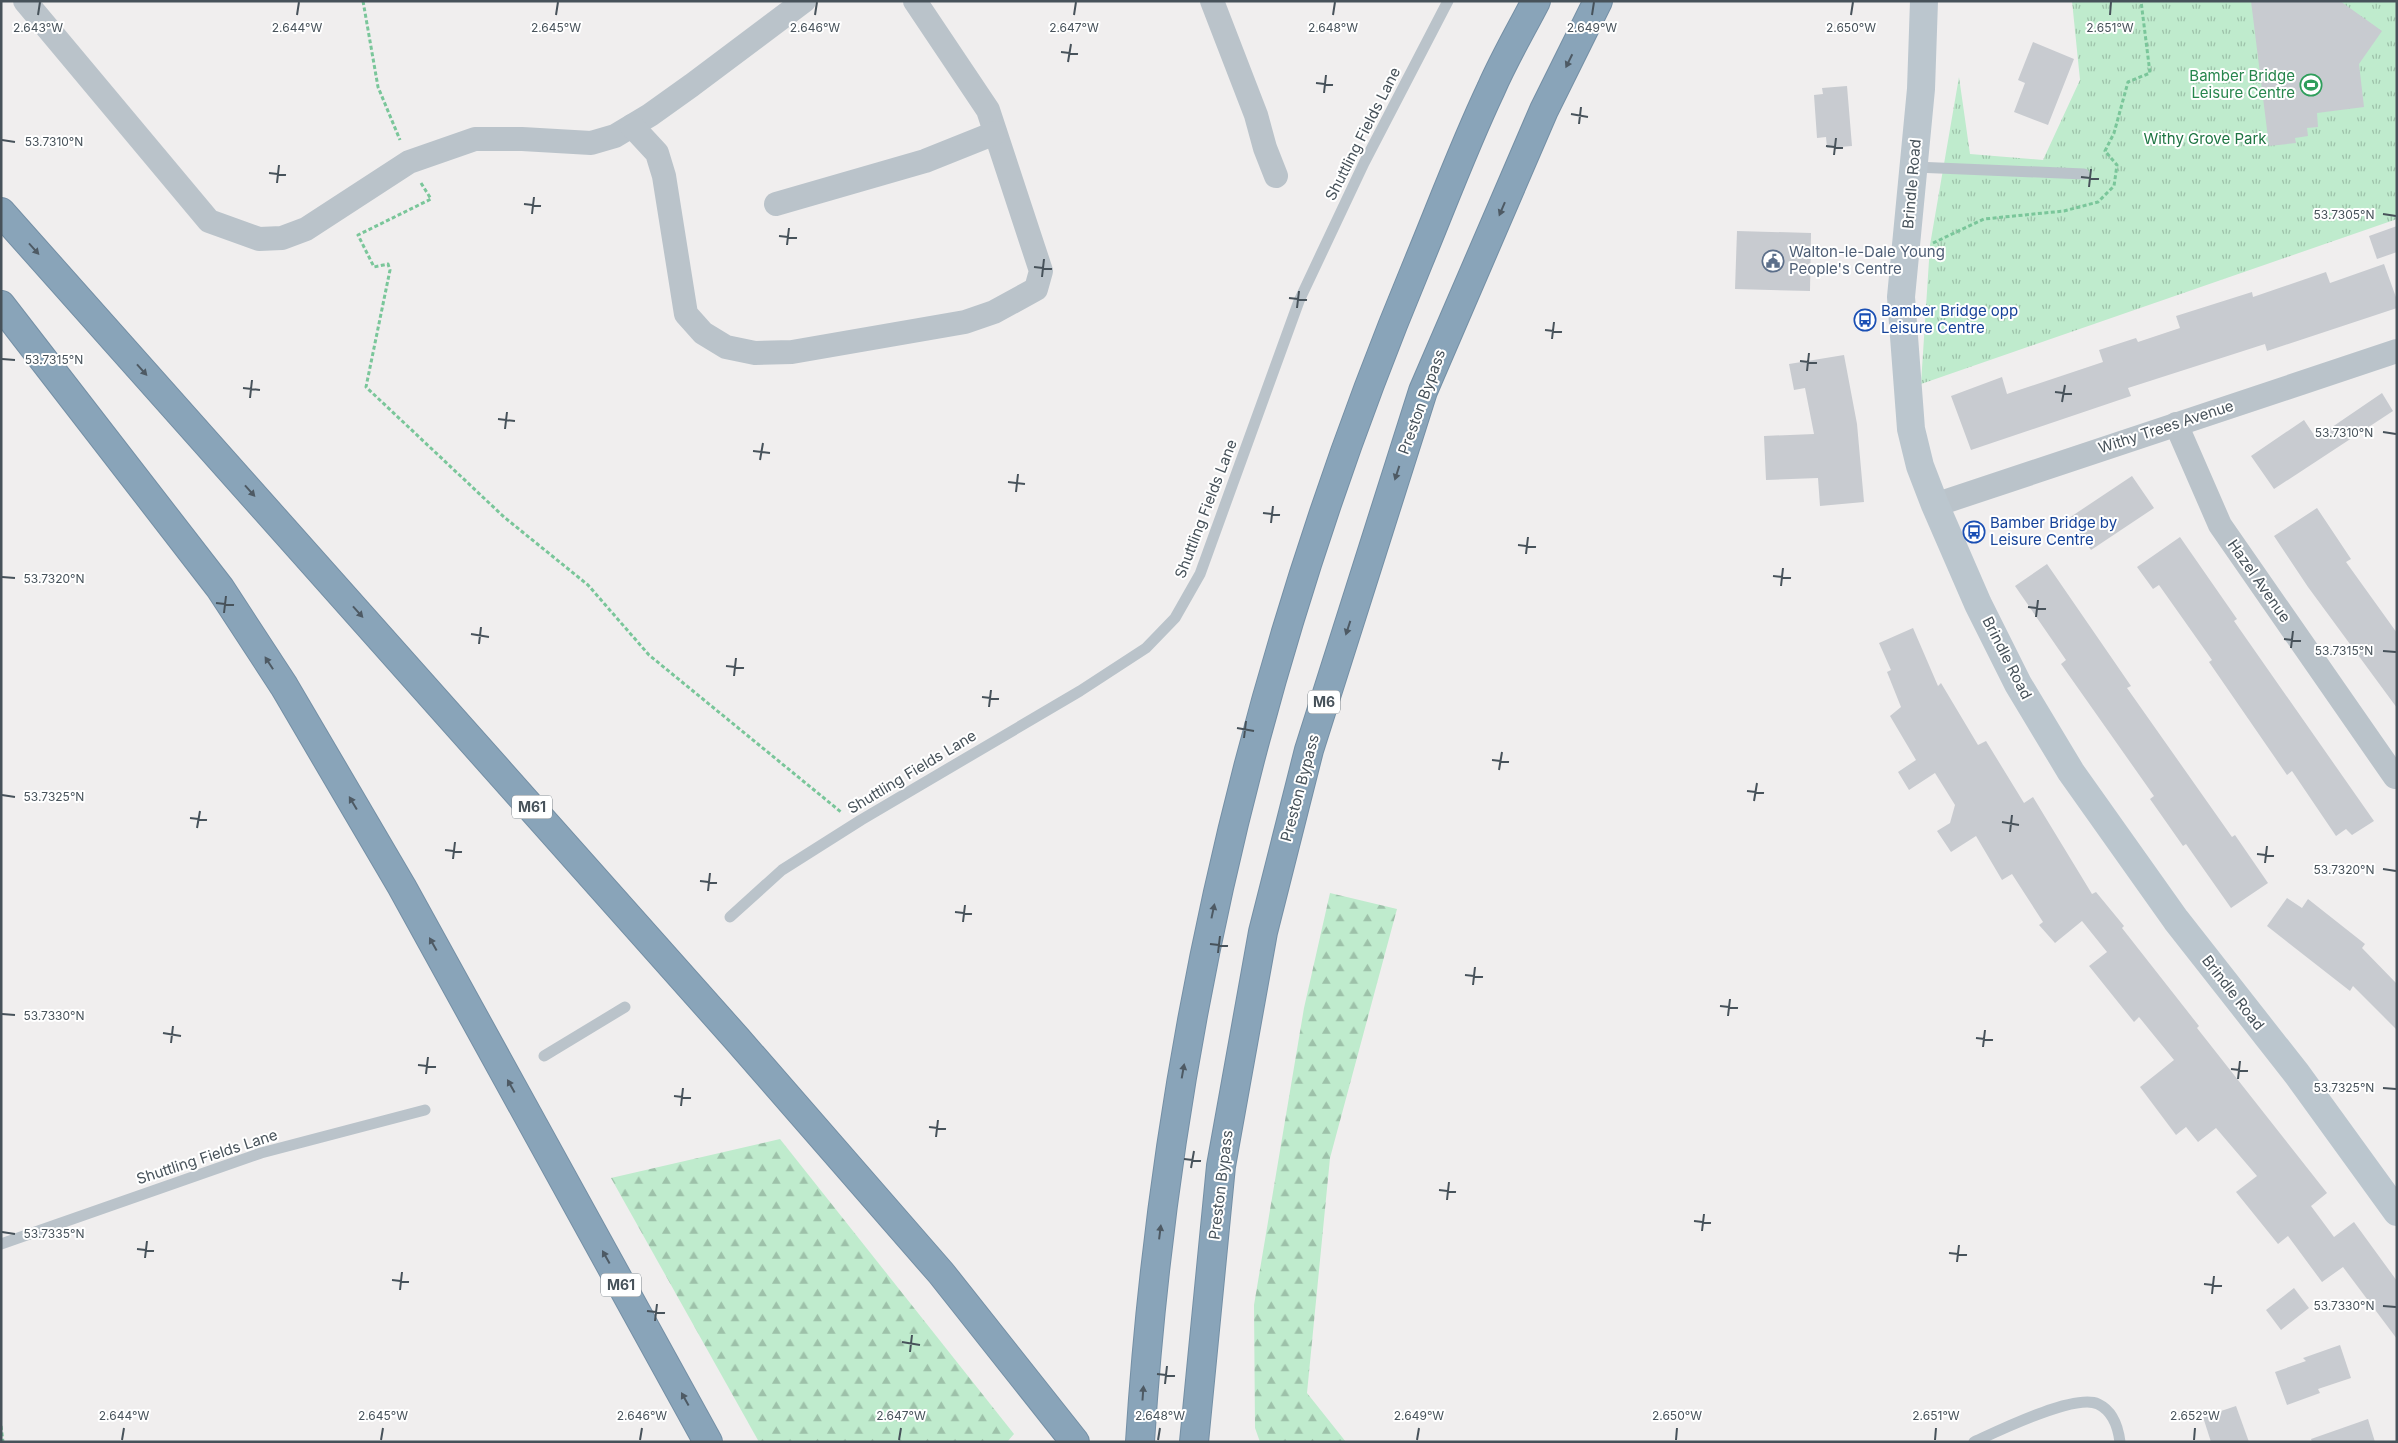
<svg xmlns="http://www.w3.org/2000/svg" width="2398" height="1443" viewBox="0 0 2398 1443" font-family="Inter,sans-serif">
	<style>
		.grass { fill: url(#grass-tufts) }
		.forest { fill: url(#forest-firs) }
		.building { fill: #c8cbd0 }
		.lines { fill: none; stroke-linecap: round; stroke-linejoin: round }
		.highway-casing { stroke: #748fa5; stroke-width: 30 }
		.path { stroke: #7ac69a; stroke-width: 3; stroke-dasharray: 4 2.5; stroke-linecap: butt }
		.lane { stroke: #bac3ca; stroke-width: 11 }
		.street { stroke: #bac3ca; stroke-width: 24 }
		.secondary { stroke: #bbc6ce; stroke-width: 28 }
		.highway { stroke: #89a4b9; stroke-width: 28 }
		.oneway { fill: #4e5a64 }
		.ticks { fill: none; stroke: #47525a; stroke-width: 2 }
		.labels { text-anchor: middle; stroke-width: 4; stroke-linejoin: round; paint-order: stroke }
		.shield { fill: #fff; stroke: #7e868c; stroke-width: 1 }
		.shield-label { font-size: 14px; font-weight: bold; fill: #47525a }
		.leisure-label { font-size: 15px; fill: #27864d; stroke: #fff; text-anchor: end }
		.street-label { font-size: 15px; fill: #47525a; stroke: #fff }
		.park-label { font-size: 15px; fill: #1e7543; stroke: #fff }
		.service-label { font-size: 15px; fill: #4e5e75; stroke: #fff; text-anchor: start }
		.transit-label { font-size: 15px; fill: #164399; stroke: #fff; text-anchor: start }
		.ticks-label { font-size: 12px; text-anchor: middle; fill: #47525a; stroke: #fff; stroke-width: 4; stroke-linejoin: round; paint-order: stroke }
	</style>
	<defs>
		<pattern id="grass-tufts" width="24" height="20" patternUnits="userSpaceOnUse" patternTransform="scale(1.25)"><rect width="24" height="20" fill="#bfebcd"/><path d="M3 7l-1-3M5 7V3M7 7l1-3M15 17l-1-3M17 17v-4M19 17l1-3" fill="none" stroke="#9dc1a9"/></pattern>
		<pattern id="forest-firs" width="22" height="20" patternUnits="userSpaceOnUse" patternTransform="scale(1.25)"><rect width="22" height="20" fill="#bfebcd"/><path d="M5 1l3.5 6h-7zM16 11l3.5 6h-7z" fill="#9dc1a9"/></pattern>
	</defs>
	<rect width="100%" height="100%" fill="#f0eeee"/>
	<path class="grass" d="M 2072,1 L 2397,1 L 2397,219 L 1921,384 L 1930,245 L 1959,77 L 1970,154 L 2043,160 L 2080,80 Z"/>
	<g class="forest">
		<path d="M 1330,893 L 1397,909 L 1330,1158 L 1307,1393 L 1346,1442 L 1260,1442 L 1255,1428 L 1254,1305 L 1304,1008 Z"/>
		<path d="M 780,1139 L 1014,1434 L 1007,1442 L 759,1442 L 611,1178 Z"/>
	</g>
	<g class="building">
		<path d="M 2251,1 L 2340,1 L 2382,31 L 2359,64 L 2364,107 L 2317,113 L 2318,127 L 2307,128 L 2308,136 L 2295,138 L 2296,143 L 2269,146 Z"/>
		<path d="M 2033,42 L 2074,59 L 2048,125 L 2014,112 L 2025,83 L 2018,80 Z"/>
		<path d="M 1847,86 L 1852,146 L 1827,148 L 1826,137 L 1817,138 L 1814,95 L 1823,94 L 1822,88 Z"/>
		<path d="M 2397,226 L 2397,252 L 2377,259 L 2369,236 Z"/>
		<path d="M 1737,231 L 1811,233 L 1810,291 L 1735,289 Z"/>
		<path d="M 2384,264 L 2397,300 L 2397,308 L 2267,351 L 2265,344 L 2128,388 L 2131,396 L 1971,450 L 1951,396 L 2002,377 L 2007,394 L 2103,362 L 2099,350 L 2136,338 L 2138,342 L 2180,328 L 2176,316 L 2252,292 L 2253,297 L 2326,272 L 2330,283 Z"/>
		<path d="M 1844,355 L 1857,424 L 1864,502 L 1820,506 L 1818,478 L 1766,480 L 1764,436 L 1814,434 L 1805,388 L 1794,390 L 1789,364 Z"/>
		<path d="M 2382,393 L 2393,411 L 2274,489 L 2251,456 L 2304,420 L 2316,438 Z"/>
		<path d="M 2132,476 L 2154,508 L 2091,550 L 2069,518 Z"/>
		<path d="M 2317,508 L 2351,559 L 2346,562 L 2397,633 L 2397,708 L 2308,587 L 2274,536 Z"/>
		<path d="M 2180,537 L 2237,619 L 2234,621 L 2374,821 L 2352,835 L 2346,829 L 2336,836 L 2292,771 L 2287,775 L 2209,662 L 2212,660 L 2159,585 L 2153,589 L 2137,567 Z"/>
		<path d="M 2047,564 L 2131,686 L 2127,688 L 2232,837 L 2235,835 L 2268,883 L 2231,908 L 2186,844 L 2183,846 L 2150,799 L 2154,796 L 2061,664 L 2066,660 L 2015,586 Z"/>
		<path d="M 1913,628 L 1938,686 L 1941,683 L 1978,745 L 1986,741 L 2024,803 L 2033,797 L 2092,894 L 2096,892 L 2124,926 L 2122,928 L 2199,1026 L 2197,1028 L 2327,1193 L 2311,1206 L 2334,1237 L 2354,1222 L 2397,1281 L 2397,1339 L 2343,1267 L 2322,1282 L 2288,1236 L 2278,1244 L 2236,1192 L 2257,1176 L 2216,1128 L 2198,1142 L 2186,1127 L 2176,1135 L 2140,1087 L 2174,1060 L 2139,1017 L 2134,1022 L 2089,966 L 2107,952 L 2082,921 L 2055,943 L 2039,925 L 2043,922 L 2012,874 L 2002,880 L 1976,836 L 1951,852 L 1937,831 L 1950,823 L 1955,805 L 1935,773 L 1909,790 L 1898,772 L 1916,760 L 1890,716 L 1901,707 L 1887,672 L 1891,670 L 1879,643 Z"/>
		<path d="M 2287,898 L 2302,908 L 2308,899 L 2365,944 L 2362,948 L 2397,984 L 2397,1030 L 2353,986 L 2350,991 L 2267,926 Z"/>
		<path d="M 2294,1288 L 2309,1308 L 2281,1330 L 2266,1310 Z"/>
		<path d="M 2340,1345 L 2351,1378 L 2318,1389 L 2320,1393 L 2287,1405 L 2275,1372 L 2306,1361 L 2303,1358 Z"/>
		<path d="M 2236,1406 L 2249,1442 L 2211,1442 L 2203,1417 Z"/>
		<path d="M 2368,1419 L 2375,1442 L 2312,1442 L 2311,1439 Z"/>
	</g>
	<g class="lines">
		<g class="highway-casing">
			<g id="highway">
				<path d="M 1,212 L 737,1039 L 941,1273 L 1075,1442"/>
				<path d="M 1,305 L 220,588 L 284,686 L 402,887 L 708,1442"/>
				<path d="M 1140,1442 C 1166,1034 1261,640 1418,263 C 1442,205 1464,146 1491,89 C 1504,59 1521,30 1536,1"/>
				<path d="M 1194,1442 L 1221,1166 L 1263,932 L 1309,750 L 1423,391 L 1544,110 L 1598,1"/>
			</g>
		</g>
		<g class="path">
			<path d="M 363,1 L 378,87 L 400,140"/>
			<path d="M 421,183 L 431,199 L 358,235 L 374,267 L 388,264 L 390,270 L 366,387 L 504,517 L 588,585 L 649,655 L 841,812"/>
			<path d="M 1933,243 L 1984,219 L 2064,211 L 2098,202 L 2114,186 L 2117,165 L 2105,151 L 2114,133 L 2128,82 L 2150,73 L 2141,1"/>
			<path d="M 1,1426 L 3,1442"/>
		</g>
		<g class="lane">
			<path d="M 1915,167 L 2084,174"/>
			<path d="M 730,917 L 782,870 L 861,820 L 1080,691 L 1146,648 L 1175,618 L 1200,574 L 1299,301 L 1364,163 L 1448,1"/>
			<path d="M 544,1056 L 625,1007"/>
			<path d="M 1,1244 L 261,1153 L 425,1110"/>
			<path d="M 1974,1442 C 1998,1431 2075,1393 2098,1404 C 2113,1411 2118,1426 2120,1442"/>
		</g>
		<g class="street">
			<path d="M 25,1 L 209,221 L 259,239 L 282,238 L 306,229 L 409,162 L 475,139 L 522,139 L 591,143 L 615,136 L 650,115 L 692,85 L 804,1"/>
			<path d="M 1212,1 L 1256,115 L 1265,148 L 1276,176"/>
			<path d="M 632,126 L 657,153 L 664,176 L 686,314 L 703,333 L 726,347 L 755,353 L 792,352 L 965,322 L 994,312 L 1036,289 L 1041,271 L 988,110 L 915,1"/>
			<path d="M 776,204 L 925,161 L 995,133"/>
			<path d="M 2176,424 L 2220,525 L 2395,777"/>
			<path d="M 1935,505 L 2397,351"/>
		</g>
		<path class="secondary" d="M 1924,1 L 1921,89 L 1901,297 L 1911,429 L 1920,466 L 1935,505 L 1978,604 L 2018,684 L 2071,772 L 2176,920 L 2297,1074 L 2397,1212"/>
		<use href="#highway" class="highway"/>
	</g>
	<defs><path id="oneway-solid" d="M-6-.8H1V-3.2L6.5 0L1 3.2V.8H-6Z" transform="scale(1.25)"/></defs>
	<g class="oneway">
		<use href="#oneway-solid" transform="translate(1569 61) rotate(116)"/>
		<use href="#oneway-solid" transform="translate(1502 209) rotate(113)"/>
		<use href="#oneway-solid" transform="translate(34 249) rotate(48)"/>
		<use href="#oneway-solid" transform="translate(142 370) rotate(48)"/>
		<use href="#oneway-solid" transform="translate(1397 473) rotate(108)"/>
		<use href="#oneway-solid" transform="translate(250 491) rotate(48)"/>
		<use href="#oneway-solid" transform="translate(358 612) rotate(48)"/>
		<use href="#oneway-solid" transform="translate(1348 628) rotate(108)"/>
		<use href="#oneway-solid" transform="translate(269 663) rotate(-123)"/>
		<use href="#oneway-solid" transform="translate(353 803) rotate(-121)"/>
		<use href="#oneway-solid" transform="translate(1213 911) rotate(-78)"/>
		<use href="#oneway-solid" transform="translate(433 944) rotate(-119)"/>
		<use href="#oneway-solid" transform="translate(1183 1071) rotate(-80)"/>
		<use href="#oneway-solid" transform="translate(511 1086) rotate(-119)"/>
		<use href="#oneway-solid" transform="translate(1160 1232) rotate(-83)"/>
		<use href="#oneway-solid" transform="translate(606 1257) rotate(-119)"/>
		<use href="#oneway-solid" transform="translate(1143 1393) rotate(-86)"/>
		<use href="#oneway-solid" transform="translate(685 1399) rotate(-119)"/>
	</g>
	<path class="ticks" d="M 38,15 L 40,2M 297,15 L 299,2M 556,15 L 558,2M 815,15 L 817,2M 1074,15 L 1076,2M 1333,15 L 1335,2M 1592,15 L 1594,2M 1851,15 L 1853,2M 2110,15 L 2111,2M 1061,52 L 1078,54M 1068,62 L 1071,44M 1316,83 L 1333,85M 1324,93 L 1326,75M 1571,114 L 1588,117M 1579,124 L 1581,107M 2,140 L 15,142M 1826,146 L 1843,148M 1834,155 L 1836,138M 269,173 L 286,175M 2081,177 L 2099,179M 277,183 L 279,165M 2089,187 L 2091,169M 524,204 L 541,206M 532,214 L 534,197M 2383,214 L 2396,216M 779,236 L 797,238M 787,245 L 789,228M 1034,267 L 1052,269M 1042,277 L 1044,259M 1289,298 L 1307,300M 1297,308 L 1299,291M 1545,330 L 1562,332M 1552,339 L 1554,322M 2,359 L 15,360M 1800,361 L 1817,363M 1807,371 L 1809,353M 243,388 L 260,390M 2055,392 L 2072,394M 250,398 L 252,380M 2062,402 L 2065,385M 498,419 L 515,421M 505,429 L 507,412M 2383,432 L 2396,434M 753,451 L 770,453M 760,460 L 763,443M 1008,482 L 1025,484M 1016,492 L 1018,474M 1263,513 L 1280,515M 1271,523 L 1273,506M 1518,545 L 1536,547M 1526,554 L 1528,537M 1773,576 L 1791,578M 2,577 L 15,578M 1781,586 L 1783,568M 216,603 L 234,605M 2028,607 L 2046,609M 224,613 L 226,596M 2036,617 L 2038,600M 471,634 L 489,637M 2284,639 L 2301,641M 479,644 L 481,627M 2291,648 L 2293,631M 2383,651 L 2396,652M 726,666 L 744,668M 734,676 L 736,658M 982,697 L 999,699M 989,707 L 991,690M 1237,728 L 1254,731M 1244,738 L 1246,721M 1492,760 L 1509,762M 1499,770 L 1502,752M 1747,791 L 1764,793M 2,795 L 15,797M 1754,801 L 1757,783M 190,818 L 207,820M 2002,822 L 2019,825M 197,828 L 200,811M 2010,832 L 2012,815M 445,850 L 462,852M 2257,854 L 2274,856M 453,859 L 455,842M 2265,863 L 2267,846M 2383,869 L 2396,871M 700,881 L 717,883M 708,891 L 710,873M 955,912 L 972,914M 963,922 L 965,905M 1210,944 L 1228,946M 1218,953 L 1220,936M 1465,975 L 1483,977M 1473,985 L 1475,967M 1720,1006 L 1738,1008M 2,1014 L 15,1015M 1728,1016 L 1730,999M 163,1033 L 181,1036M 1976,1038 L 1993,1040M 171,1043 L 173,1026M 1983,1047 L 1985,1030M 418,1065 L 436,1067M 2231,1069 L 2248,1071M 426,1074 L 428,1057M 2238,1079 L 2240,1061M 2383,1088 L 2396,1089M 674,1096 L 691,1098M 681,1106 L 683,1088M 929,1127 L 946,1129M 936,1137 L 938,1120M 1184,1159 L 1201,1161M 1191,1168 L 1194,1151M 1439,1190 L 1456,1192M 1447,1200 L 1449,1182M 1694,1221 L 1711,1223M 1702,1231 L 1704,1214M 2,1232 L 15,1234M 137,1249 L 154,1251M 1949,1253 L 1967,1255M 145,1258 L 147,1241M 1957,1262 L 1959,1245M 392,1280 L 409,1282M 2204,1284 L 2222,1286M 400,1290 L 402,1272M 2212,1294 L 2214,1276M 2383,1306 L 2396,1307M 647,1311 L 665,1313M 655,1321 L 657,1304M 902,1342 L 920,1345M 910,1352 L 912,1335M 1157,1374 L 1175,1376M 1165,1384 L 1167,1366M 122,1440 L 124,1428M 381,1440 L 383,1428M 640,1440 L 642,1428M 899,1440 L 901,1428M 1158,1440 L 1160,1428M 1417,1440 L 1419,1428M 1676,1440 L 1677,1428M 1935,1440 L 1936,1428M 2194,1440 L 2195,1428"/>
	<defs>
		<g id="stadium-ring" transform="scale(1.125)"><circle r="9.5" fill="#fff" stroke="#2e9e5b" stroke-width="1.5"/><path d="M0-5a6.5 5 0 1 0 0 10a6.5 5 0 1 0 0-10ZM-3.5-1.8h7v3.6h-7Z" fill="#2e9e5b"/></g>
		<g id="civic-ring" transform="scale(1.125)"><circle r="9.5" fill="#fff" stroke="#5c6f8a" stroke-width="1.5"/><path d="M-.6-6.5H3V-4.5H.6V-3L4-1V1h2V6H-6V1h2V-1L-.6-3ZM-1.2 2.5V6h2.4V2.5Z" fill="#5c6f8a"/></g>
		<g id="bus-ring" transform="scale(1.125)"><circle r="9.5" fill="#fff" stroke="#1a4fb4" stroke-width="1.5"/><path d="M-5-6H5V4H4V6H2V4H-2V6H-4V4H-5ZM-3.5-4V0h7V-4ZM-3.5 1.2v1.5H-2V1.2ZM2 1.2v1.5H3.5V1.2Z" fill="#1a4fb4"/></g>
	</defs>
	<g fill-rule="evenodd">
		<use href="#stadium-ring" x="2311" y="85"/>
		<use href="#civic-ring" x="1773" y="261"/>
		<use href="#bus-ring" x="1865" y="320"/>
		<use href="#bus-ring" x="1974" y="532"/>
	</g>
	<g class="labels">
		<g class="shield">
			<rect x="1308" y="690.5" width="32" height="23" rx="4"/>
			<rect x="512" y="795.5" width="40" height="23" rx="4"/>
			<rect x="601" y="1273.5" width="40" height="23" rx="4"/>
		</g>
		<g class="shield-label">
			<text x="1324" y="707">M6</text>
			<text x="532" y="812">M61</text>
			<text x="621" y="1290">M61</text>
		</g>
		<g class="leisure-label">
			<text x="2295" y="81">Bamber Bridge<tspan x="2295" dy="17">Leisure Centre</tspan></text>
		</g>
		<g class="street-label">
			<text transform="translate(1363 134) rotate(-63)" y="5">Shuttling Fields Lane</text>
			<text transform="translate(1912 184) rotate(-85)" y="5">Brindle Road</text>
			<text transform="translate(1422 402) rotate(-70)" y="5">Preston Bypass</text>
			<text transform="translate(2166 427) rotate(-18)" y="5">Withy Trees Avenue</text>
			<text transform="translate(1206 509) rotate(-69)" y="5">Shuttling Fields Lane</text>
			<text transform="translate(2259 581) rotate(55)" y="5">Hazel Avenue</text>
			<text transform="translate(2007 658) rotate(63)" y="5">Brindle Road</text>
			<text transform="translate(912 772) rotate(-31)" y="5">Shuttling Fields Lane</text>
			<text transform="translate(1300 788) rotate(-75)" y="5">Preston Bypass</text>
			<text transform="translate(2233 993) rotate(52)" y="5">Brindle Road</text>
			<text transform="translate(207 1157) rotate(-18)" y="5">Shuttling Fields Lane</text>
			<text transform="translate(1221 1185) rotate(-83)" y="5">Preston Bypass</text>
		</g>
		<g class="park-label">
			<text x="2205" y="144">Withy Grove Park</text>
		</g>
		<g class="service-label">
			<text x="1789" y="257">Walton-le-Dale Young<tspan x="1789" dy="17">People's Centre</tspan></text>
		</g>
		<g class="transit-label">
			<text x="1881" y="316">Bamber Bridge opp<tspan x="1881" dy="17">Leisure Centre</tspan></text>
			<text x="1990" y="528">Bamber Bridge by<tspan x="1990" dy="17">Leisure Centre</tspan></text>
		</g>
	</g>
	<g class="ticks-label">
		<text x="38" y="32">2.643°W</text>
		<text x="297" y="32">2.644°W</text>
		<text x="556" y="32">2.645°W</text>
		<text x="815" y="32">2.646°W</text>
		<text x="1074" y="32">2.647°W</text>
		<text x="1333" y="32">2.648°W</text>
		<text x="1592" y="32">2.649°W</text>
		<text x="1851" y="32">2.650°W</text>
		<text x="2110" y="32">2.651°W</text>
		<text x="54" y="146">53.7310°N</text>
		<text x="2344" y="219">53.7305°N</text>
		<text x="54" y="364">53.7315°N</text>
		<text x="2344" y="437">53.7310°N</text>
		<text x="54" y="583">53.7320°N</text>
		<text x="2344" y="655">53.7315°N</text>
		<text x="54" y="801">53.7325°N</text>
		<text x="2344" y="874">53.7320°N</text>
		<text x="54" y="1020">53.7330°N</text>
		<text x="2344" y="1092">53.7325°N</text>
		<text x="54" y="1238">53.7335°N</text>
		<text x="2344" y="1310">53.7330°N</text>
		<text x="124" y="1420">2.644°W</text>
		<text x="383" y="1420">2.645°W</text>
		<text x="642" y="1420">2.646°W</text>
		<text x="901" y="1420">2.647°W</text>
		<text x="1160" y="1420">2.648°W</text>
		<text x="1419" y="1420">2.649°W</text>
		<text x="1677" y="1420">2.650°W</text>
		<text x="1936" y="1420">2.651°W</text>
		<text x="2195" y="1420">2.652°W</text>
	</g>
	<rect width="2398" height="1443" fill="none" stroke="#47525a" stroke-width="5"/>
</svg>
